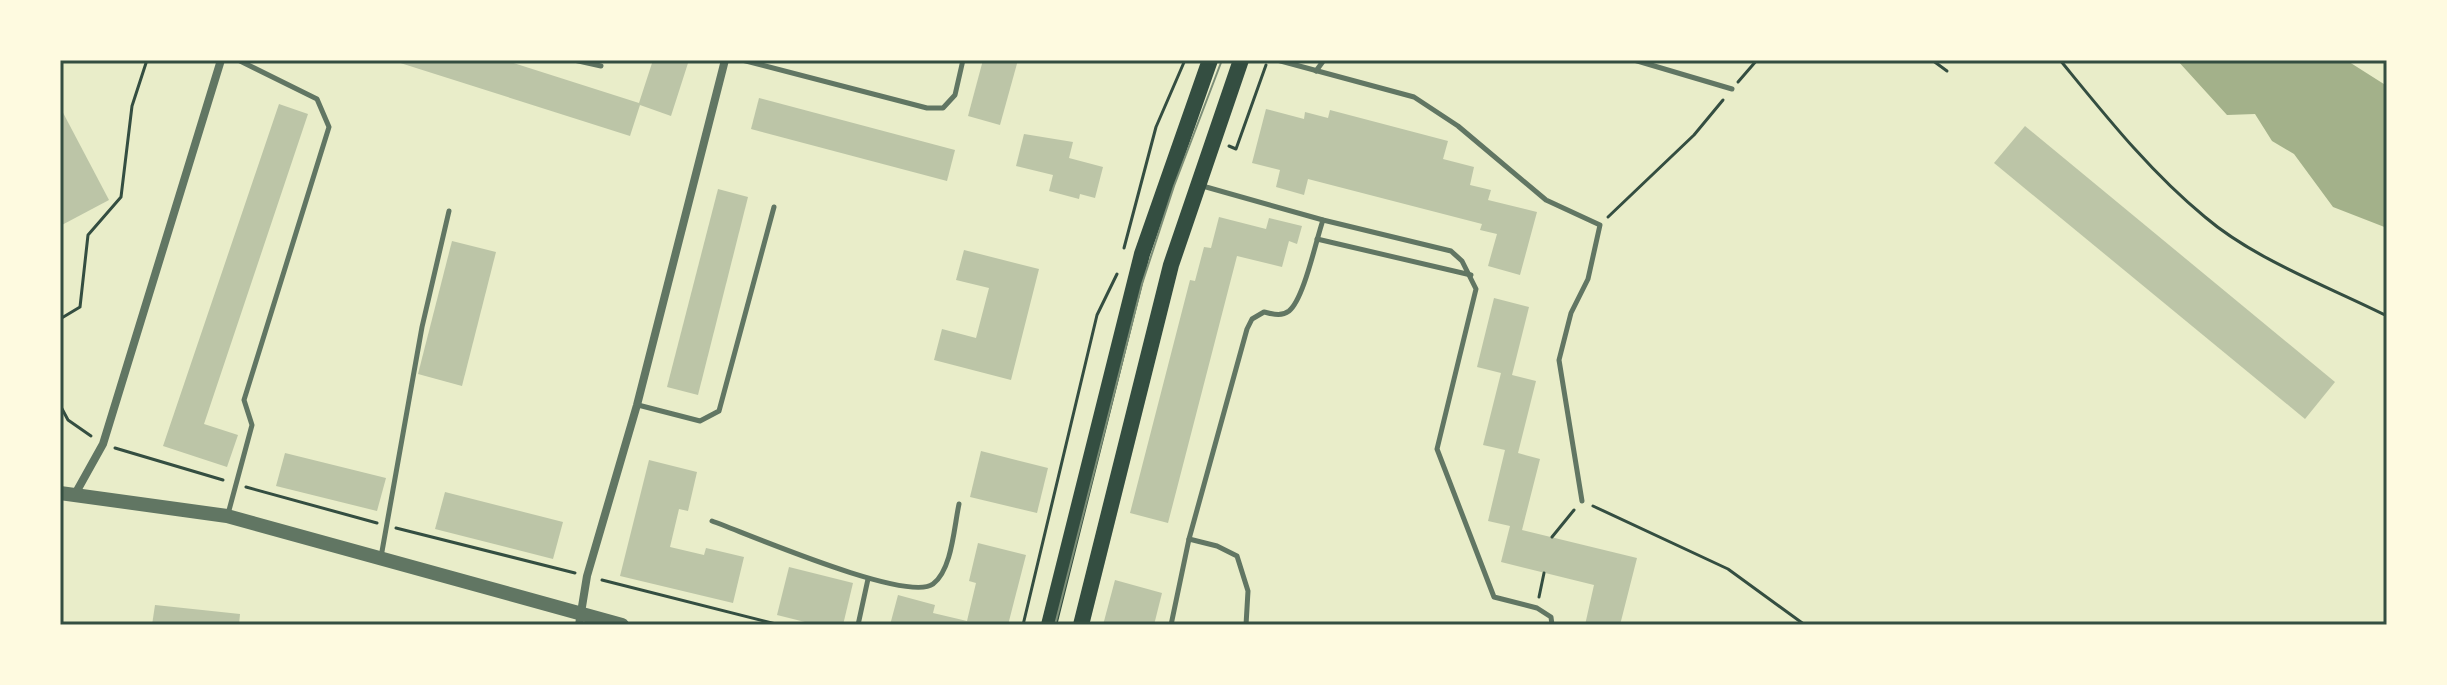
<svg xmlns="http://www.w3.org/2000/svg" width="2447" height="685" viewBox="0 0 2447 685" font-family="Barlow,sans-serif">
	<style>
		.water { fill: #a3b18a }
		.building { fill: #bcc5a7 }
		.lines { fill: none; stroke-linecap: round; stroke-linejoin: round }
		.path { stroke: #344e41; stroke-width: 3 }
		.service { stroke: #617663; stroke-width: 5 }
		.minor { stroke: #617663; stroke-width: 8 }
		.tertiary { stroke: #617663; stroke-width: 14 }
		.secondary { stroke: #344e41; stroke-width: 16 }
		.tram { stroke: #7c8e77; stroke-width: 2 }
		.neatline { fill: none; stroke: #344e41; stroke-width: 3 }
	</style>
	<rect width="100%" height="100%" fill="#e9edc9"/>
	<path class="water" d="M 2177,60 L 2346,60 L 2387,86 L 2387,228 L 2333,207 L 2294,154 L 2272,141 L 2255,114 L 2227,115 Z"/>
	<g class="building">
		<path d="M 504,60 L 639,103 L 653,60 L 689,60 L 671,116 L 640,105 L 630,136 L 394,61 Z"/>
		<path d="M 983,60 L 1018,60 L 1000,125 L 968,116 Z"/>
		<path d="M 759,98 L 955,150 L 947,181 L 751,129 Z"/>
		<path d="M 279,104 L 308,114 L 204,424 L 238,435 L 227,467 L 163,446 Z"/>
		<path d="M 60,107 L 109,200 L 60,226 Z"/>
		<path d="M 1266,109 L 1304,119 L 1305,112 L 1328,118 L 1330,110 L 1448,141 L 1443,159 L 1474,167 L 1470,185 L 1491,190 L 1488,200 L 1537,212 L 1520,275 L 1488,266 L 1497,234 L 1480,230 L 1482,224 L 1308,179 L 1304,195 L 1276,187 L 1280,170 L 1252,163 Z"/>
		<path d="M 2025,126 L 2335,382 L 2305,419 L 1994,163 Z"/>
		<path d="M 1024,134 L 1073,142 L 1069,158 L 1103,167 L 1095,198 L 1080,194 L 1079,199 L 1049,191 L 1053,175 L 1016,166 Z"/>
		<path d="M 718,189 L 748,197 L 698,395 L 667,387 Z"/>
		<path d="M 1219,217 L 1266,229 L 1269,218 L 1302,226 L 1297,244 L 1289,241 L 1282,267 L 1237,256 L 1168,523 L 1130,513 L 1190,280 L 1195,281 L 1204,247 L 1211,248 Z"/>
		<path d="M 452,241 L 496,252 L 462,386 L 418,374 Z"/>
		<path d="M 964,250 L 1039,269 L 1011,380 L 934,360 L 942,329 L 976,338 L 989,288 L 956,280 Z"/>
		<path d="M 1494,298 L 1529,307 L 1512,375 L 1536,381 L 1518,453 L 1540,459 L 1522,530 L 1637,558 L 1620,625 L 1585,625 L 1594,585 L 1501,562 L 1510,526 L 1488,521 L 1505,450 L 1483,445 L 1501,373 L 1477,367 Z"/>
		<path d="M 981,451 L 1048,468 L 1037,513 L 970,497 Z"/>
		<path d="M 285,453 L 386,478 L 377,511 L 276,486 Z"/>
		<path d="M 649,460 L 697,472 L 688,511 L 679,509 L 670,547 L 704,555 L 706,548 L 744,557 L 733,603 L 620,576 Z"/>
		<path d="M 445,492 L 563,522 L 553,559 L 435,529 Z"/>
		<path d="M 978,543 L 1026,555 L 1008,625 L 890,625 L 898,595 L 935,605 L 933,613 L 967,621 L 976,583 L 969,581 Z"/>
		<path d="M 789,567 L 853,583 L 843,625 L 817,625 L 777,615 Z"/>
		<path d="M 1115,580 L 1162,593 L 1154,625 L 1103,625 Z"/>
		<path d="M 155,605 L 240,614 L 239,625 L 152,625 Z"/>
	</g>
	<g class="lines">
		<g class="path">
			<path d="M 1932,60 L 1947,71"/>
			<path d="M 2060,60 C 2105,115 2150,172 2205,217 C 2254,259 2329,287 2387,316"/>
			<path d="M 1738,82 L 1757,60"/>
			<path d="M 1229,146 L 1236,149 L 1266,65"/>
			<path d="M 1608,217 L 1694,135 L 1723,100"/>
			<path d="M 1124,248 L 1156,127 L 1185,60"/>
			<path d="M 60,319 L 80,307 L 88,235 L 121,197 L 132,106 L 147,60"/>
			<path d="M 60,405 L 68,420 L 91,436"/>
			<path d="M 115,448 L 223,480"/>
			<path d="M 246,487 L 377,523"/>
			<path d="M 1593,506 L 1728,569 L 1805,625"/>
			<path d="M 396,528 L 575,573"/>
			<path d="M 1552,537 L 1574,510"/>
			<path d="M 602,580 L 780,625"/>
			<path d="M 1539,597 L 1544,573"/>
			<path d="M 1023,625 L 1097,315 L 1117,274"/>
		</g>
		<g class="service">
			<path d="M 574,60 L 601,66"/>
			<path d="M 742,60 L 927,108 L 943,108 L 955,95 L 963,60"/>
			<path d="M 1277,60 L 1414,97 L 1458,126 L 1546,200 L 1600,225 L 1588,279 L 1571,313 L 1559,360 L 1582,501"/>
			<path d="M 1634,60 L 1732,89"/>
			<path d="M 1316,71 L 1324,60"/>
			<path d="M 1199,185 L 1323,220 L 1451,251 L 1462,261 L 1476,289 L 1437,449 L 1494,597 L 1537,608 L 1551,617 L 1552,625"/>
			<path d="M 1317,239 L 1471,275"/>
			<path d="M 638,405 L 700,421 L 719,411 L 774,207"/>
			<path d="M 228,514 L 252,425 L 244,400 L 329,127 L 317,99 L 238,60"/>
			<path d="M 712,521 C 748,534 907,603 933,584 C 952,570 954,527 959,504"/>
			<path d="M 1189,539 L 1217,546 L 1237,556 L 1248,591 L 1246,625"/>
			<path d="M 381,557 L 422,327 L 449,211"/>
			<path d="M 858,625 L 868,579"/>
			<path d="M 1171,625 L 1189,539 L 1247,329 L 1252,319 L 1264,312 C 1273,314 1281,317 1289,311 C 1304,299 1316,240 1323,220"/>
		</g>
		<g class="minor">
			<path d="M 74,496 L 103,444 L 221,60"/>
			<path d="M 579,625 L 587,576 L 637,405 L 725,60"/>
		</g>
		<path class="tertiary" d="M 60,493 L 227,516 L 622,625"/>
		<g class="secondary">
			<path d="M 1049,625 L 1142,254 L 1210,60"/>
			<path d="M 1081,625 L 1171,265 L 1241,60"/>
		</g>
		<path class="tram" d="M 1055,625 L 1142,284 L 1174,186 L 1222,60"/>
	</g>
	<rect width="2447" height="685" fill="none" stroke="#fefae0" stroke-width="124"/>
	<rect x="62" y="62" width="2323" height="561" class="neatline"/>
</svg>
